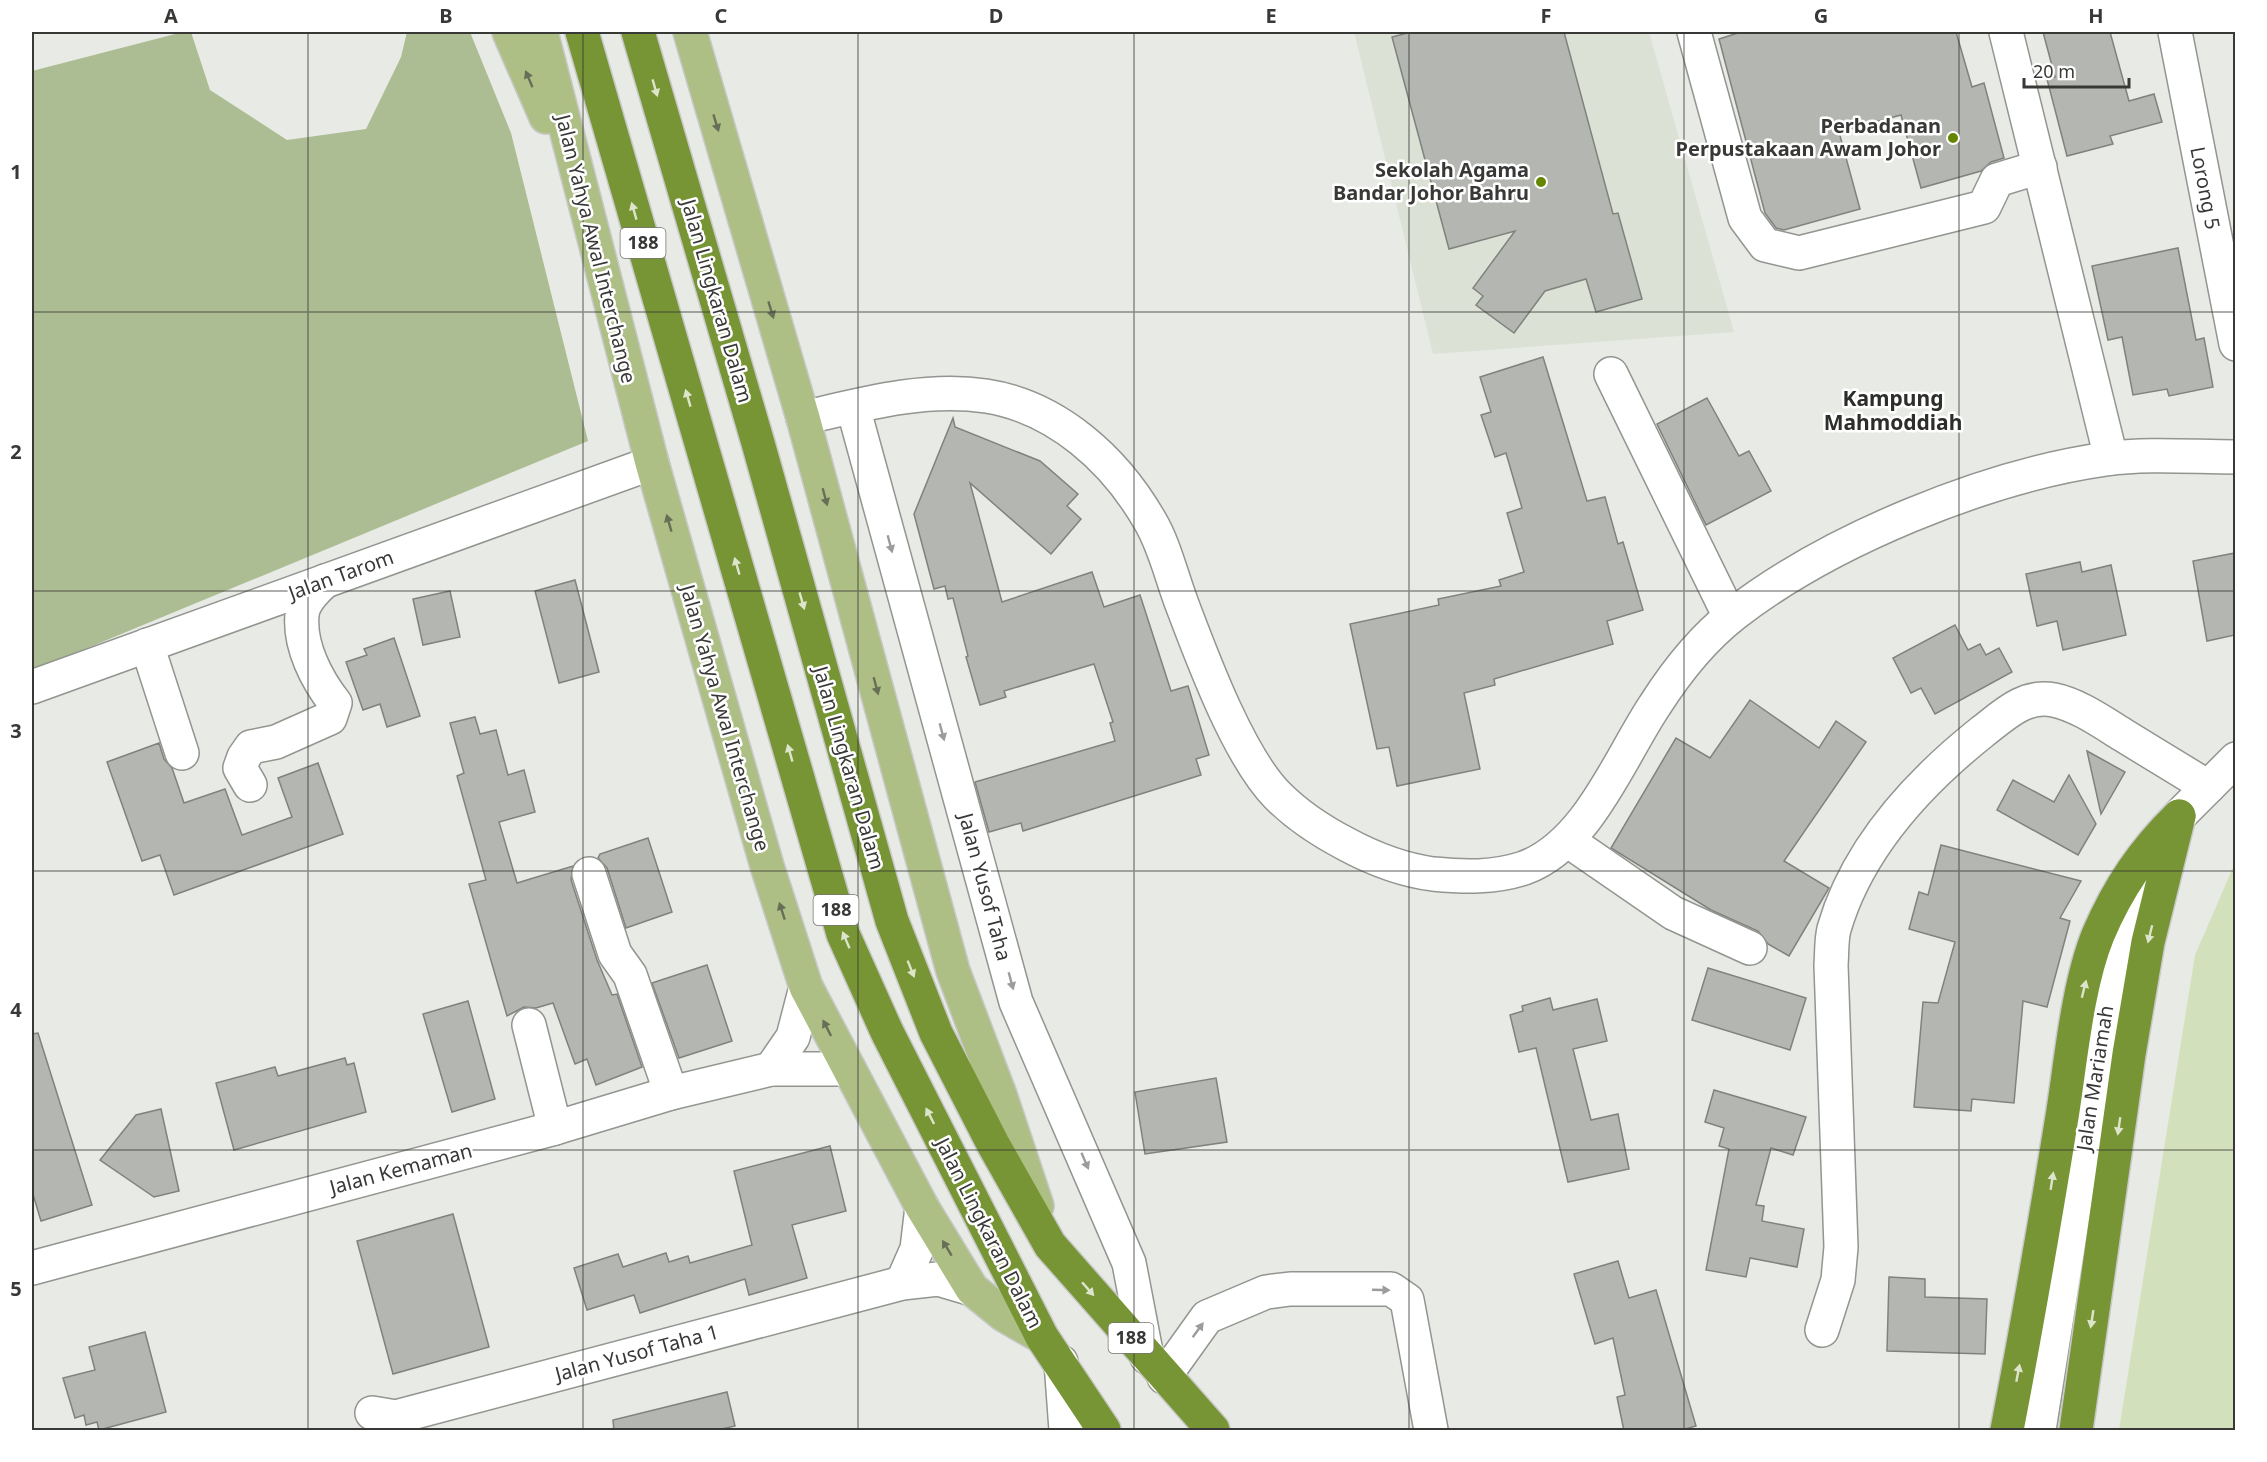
<svg xmlns="http://www.w3.org/2000/svg" width="2267" height="1462" viewBox="0 0 2267 1462" font-family="'Noto Sans',sans-serif">
	<style>
		.built { fill: #dce1d5 }
		.green { fill: #d2e1bc }
		.forest { fill: #adbd93 }
		.building { fill: #b4b6b1; stroke: #80827d; stroke-width: 1.5 }
		.lines { fill: none; stroke-linecap: round; stroke-linejoin: round }
		.minor-casing { stroke: #929590; stroke-width: 36 }
		.major-casing { stroke: #c7c8c7; stroke-width: 36 }
		.highway-casing { stroke: #c7c8c7; stroke-width: 36 }
		.minor { stroke: #fff; stroke-width: 33 }
		.major { stroke: #adbf85; stroke-width: 33 }
		.highway { stroke: #779534; stroke-width: 33 }
		.oneway { fill: #676f56 }
		.oneway2 { fill: #dde4cc }
		.oneway3 { fill: #9c9c9b }
		.grid { fill: none; stroke: #383937; stroke-width: 1.5; stroke-opacity: 0.55 }
		.poi-dot { fill: #658600; stroke: #fff; stroke-width: 2 }
		.labels { text-anchor: middle; stroke-width: 5; stroke-linejoin: round; paint-order: stroke }
		.shield { fill: #fff; stroke: #747473; stroke-width: 1.5 }
		.shield-label { font-size: 18px; font-weight: bold; fill: #383937 }
		.poi-label { font-size: 20px; font-weight: bold; fill: #383937; stroke: #fff; text-anchor: end }
		.street-label { font-size: 20px; fill: #383937; stroke: #fff }
		.neighbourhood-label { font-size: 21px; font-weight: bold; fill: #2c2e2a; stroke: #fff }
		.neatline { fill: none; stroke: #383937; stroke-width: 2 }
		.grid-label { font-size: 20px; text-anchor: middle; font-weight: bold; fill: #383937 }
	</style>
	<rect width="100%" height="100%" fill="#e8eae5"/>
	<path class="built" d="M 1354,32 L 1649,32 L 1734,332 L 1433,354 Z"/>
	<path class="green" d="M 2235,863 L 2235,1430 L 2119,1430 L 2195,955 Z"/>
	<path class="forest" d="M 183,32 L 191,32 L 210,90 L 287,140 L 366,129 L 401,57 L 407,32 L 470,32 L 511,133 L 588,441 L 32,671 L 32,71 Z"/>
	<g class="building">
		<path d="M 1411,32 L 1564,32 L 1613,214 L 1618,213 L 1642,299 L 1596,312 L 1586,279 L 1545,291 L 1514,333 L 1476,305 L 1483,296 L 1473,288 L 1515,231 L 1449,249 L 1392,37 Z"/>
		<path d="M 1741,32 L 1956,32 L 1972,87 L 1984,83 L 2004,158 L 1991,162 L 1981,171 L 1921,188 L 1901,115 L 1839,132 L 1860,209 L 1784,230 L 1776,228 L 1765,213 L 1719,39 Z"/>
		<path d="M 2043,32 L 2110,32 L 2129,101 L 2154,94 L 2162,122 L 2110,136 L 2113,144 L 2067,156 L 2047,79 L 2055,77 Z"/>
		<path d="M 2178,248 L 2196,340 L 2204,338 L 2213,387 L 2169,396 L 2167,389 L 2133,395 L 2122,337 L 2108,340 L 2092,266 Z"/>
		<path d="M 1543,357 L 1587,501 L 1605,497 L 1618,544 L 1623,542 L 1643,610 L 1607,621 L 1613,644 L 1494,679 L 1495,685 L 1464,693 L 1480,769 L 1397,786 L 1389,747 L 1377,749 L 1350,624 L 1439,605 L 1438,599 L 1501,586 L 1499,580 L 1524,572 L 1507,513 L 1522,508 L 1506,453 L 1495,457 L 1481,415 L 1491,412 L 1480,377 Z"/>
		<path d="M 1707,398 L 1739,456 L 1749,451 L 1771,491 L 1706,525 L 1657,424 Z"/>
		<path d="M 953,418 L 955,427 L 1040,461 L 1078,494 L 1067,506 L 1081,519 L 1051,554 L 970,483 L 1002,602 L 1092,572 L 1104,607 L 1140,595 L 1171,691 L 1188,686 L 1209,755 L 1196,759 L 1201,775 L 1023,831 L 1021,823 L 989,832 L 975,782 L 1115,741 L 1110,723 L 1113,722 L 1094,664 L 1004,691 L 1006,697 L 980,705 L 966,657 L 968,656 L 953,598 L 948,599 L 945,586 L 934,589 L 914,514 Z"/>
		<path d="M 2235,553 L 2235,635 L 2207,641 L 2193,561 Z"/>
		<path d="M 2080,562 L 2082,572 L 2111,565 L 2126,635 L 2063,650 L 2057,621 L 2037,626 L 2026,574 Z"/>
		<path d="M 575,580 L 599,672 L 559,683 L 535,591 Z"/>
		<path d="M 450,591 L 460,637 L 423,645 L 413,599 Z"/>
		<path d="M 1955,625 L 1968,650 L 1980,644 L 1986,655 L 1999,648 L 2012,672 L 1935,714 L 1921,688 L 1911,693 L 1893,658 Z"/>
		<path d="M 394,638 L 420,716 L 387,727 L 380,704 L 363,710 L 346,662 L 367,655 L 364,649 Z"/>
		<path d="M 1750,700 L 1819,748 L 1836,721 L 1866,742 L 1784,861 L 1829,888 L 1789,956 L 1768,944 L 1758,931 L 1711,910 L 1611,848 L 1676,738 L 1710,758 Z"/>
		<path d="M 475,717 L 480,734 L 496,730 L 508,775 L 524,770 L 535,812 L 499,822 L 517,883 L 573,866 L 571,880 L 597,960 L 612,995 L 617,994 L 642,1067 L 596,1085 L 587,1059 L 575,1064 L 553,1003 L 536,1008 L 524,1007 L 507,1016 L 469,884 L 486,880 L 457,776 L 464,773 L 450,723 Z"/>
		<path d="M 159,743 L 164,759 L 172,768 L 184,803 L 225,789 L 242,835 L 292,817 L 278,778 L 318,763 L 343,834 L 174,895 L 160,855 L 142,861 L 107,762 Z"/>
		<path d="M 2087,751 L 2125,772 L 2101,814 Z"/>
		<path d="M 2069,775 L 2096,824 L 2078,855 L 1997,810 L 2013,780 L 2054,802 Z"/>
		<path d="M 648,838 L 672,912 L 626,928 L 607,868 L 598,858 L 600,854 Z"/>
		<path d="M 1941,845 L 2081,881 L 2060,918 L 2070,921 L 2047,1007 L 2023,1001 L 2014,1103 L 1972,1099 L 1971,1111 L 1914,1107 L 1923,1002 L 1938,1003 L 1955,942 L 1909,929 L 1919,892 L 1928,895 Z"/>
		<path d="M 707,965 L 732,1041 L 679,1058 L 652,983 Z"/>
		<path d="M 1708,968 L 1806,998 L 1790,1050 L 1692,1020 Z"/>
		<path d="M 1550,998 L 1553,1010 L 1597,999 L 1607,1041 L 1573,1049 L 1591,1120 L 1618,1114 L 1629,1169 L 1568,1182 L 1536,1048 L 1519,1052 L 1510,1015 L 1523,1011 L 1522,1006 Z"/>
		<path d="M 468,1001 L 495,1099 L 452,1112 L 423,1014 Z"/>
		<path d="M 38,1033 L 92,1205 L 41,1221 L 32,1191 L 32,1034 Z"/>
		<path d="M 345,1058 L 347,1065 L 354,1063 L 366,1112 L 234,1150 L 216,1083 L 275,1067 L 278,1076 Z"/>
		<path d="M 1216,1078 L 1227,1142 L 1145,1154 L 1135,1092 Z"/>
		<path d="M 1714,1090 L 1806,1117 L 1793,1155 L 1771,1148 L 1756,1205 L 1764,1206 L 1762,1221 L 1804,1229 L 1797,1267 L 1750,1258 L 1746,1277 L 1706,1270 L 1729,1149 L 1719,1146 L 1724,1128 L 1705,1122 Z"/>
		<path d="M 161,1109 L 179,1191 L 154,1197 L 100,1160 L 136,1115 Z"/>
		<path d="M 830,1146 L 846,1211 L 792,1225 L 807,1278 L 749,1295 L 745,1279 L 640,1313 L 634,1295 L 587,1310 L 574,1268 L 618,1254 L 623,1267 L 666,1253 L 669,1262 L 688,1256 L 690,1263 L 752,1245 L 734,1171 Z"/>
		<path d="M 453,1214 L 489,1347 L 393,1374 L 357,1241 Z"/>
		<path d="M 1618,1261 L 1629,1298 L 1656,1290 L 1696,1426 L 1678,1431 L 1624,1431 L 1617,1397 L 1625,1395 L 1613,1338 L 1595,1344 L 1574,1274 Z"/>
		<path d="M 1889,1277 L 1925,1279 L 1925,1297 L 1987,1299 L 1985,1354 L 1887,1351 Z"/>
		<path d="M 145,1332 L 166,1412 L 99,1430 L 97,1422 L 86,1425 L 84,1415 L 75,1418 L 63,1378 L 95,1370 L 89,1347 Z"/>
		<path d="M 727,1392 L 735,1426 L 713,1431 L 614,1431 L 613,1420 Z"/>
	</g>
	<g class="lines">
		<g class="minor-casing">
			<g id="minor">
				<path d="M 1694,32 L 1745,218 L 1765,245 L 1799,253 L 1984,207 L 1997,180 L 2040,167"/>
				<path d="M 2006,32 L 2111,458"/>
				<path d="M 2175,32 L 2236,344"/>
				<path d="M 1611,374 L 1730,617"/>
				<path d="M 853,407 L 1016,1002 L 1129,1263 L 1147,1357"/>
				<path d="M 803,418 C 863,404 925,387 986,396 C 1057,407 1115,460 1150,521 C 1165,546 1172,579 1183,607 C 1203,660 1239,757 1278,796 C 1298,816 1321,831 1346,844 C 1372,858 1403,870 1433,874 C 1464,877 1494,878 1524,868 C 1588,845 1620,757 1655,705 C 1676,672 1702,639 1734,614 C 1830,540 1986,476 2106,459 C 2148,453 2193,457 2236,457"/>
				<path d="M 147,645 L 182,753"/>
				<path d="M 32,687 L 652,463"/>
				<path d="M 250,785 L 240,768 L 244,757 L 251,747 L 276,742 L 330,718 L 335,703 C 317,680 299,646 302,615 C 303,601 315,590 325,581"/>
				<path d="M 1567,840 L 1673,913 L 1750,948"/>
				<path d="M 589,874 L 615,954 L 630,975 L 671,1093"/>
				<path d="M 529,1025 L 555,1128"/>
				<path d="M 771,1069 L 793,1037 L 806,987"/>
				<path d="M 32,1268 L 555,1128 L 671,1093 L 771,1069 L 848,1069"/>
				<path d="M 902,1283 L 917,1249 L 922,1207"/>
				<path d="M 1822,1330 L 1838,1280 L 1841,1247 L 1831,965 C 1832,954 1831,941 1834,929 C 1857,849 1918,783 1982,732 C 2003,716 2024,694 2054,700 C 2078,705 2102,722 2123,735 C 2151,752 2180,770 2208,787"/>
				<path d="M 1061,1362 L 1066,1430"/>
				<path d="M 1164,1377 L 1207,1317 L 1266,1292 L 1290,1289 L 1391,1289 L 1407,1300 L 1431,1430"/>
				<path d="M 372,1413 L 396,1417 L 902,1283 L 938,1279 L 972,1289"/>
				<path d="M 2039,1430 L 2110,980 L 2132,914 L 2179,816 L 2236,759"/>
			</g>
		</g>
		<g class="major-casing">
			<g id="major">
				<path d="M 509,32 L 546,117"/>
				<path d="M 541,32 L 652,463 L 767,866 L 806,987 L 922,1207 L 972,1289 L 1004,1315 L 1042,1337"/>
				<path d="M 690,32 L 803,418 L 953,971 L 1000,1095 L 1037,1206"/>
			</g>
		</g>
		<g class="highway-casing">
			<g id="highway">
				<path d="M 582,32 L 843,934 L 887,1032 L 1042,1337 L 1104,1430"/>
				<path d="M 638,32 L 758,443 L 892,921 L 936,1033 L 993,1144 L 1050,1245 L 1213,1430"/>
				<path d="M 2007,1430 C 2027,1326 2045,1222 2062,1117 C 2071,1061 2077,987 2098,935 C 2118,888 2143,851 2179,816"/>
				<path d="M 2076,1430 L 2129,1054 L 2148,942 L 2179,816"/>
			</g>
		</g>
		<use href="#minor" class="minor"/>
		<use href="#major" class="major"/>
		<use href="#highway" class="highway"/>
	</g>
	<defs><path id="oneway-solid" d="M-6-.8H1V-3.2L6.5 0L1 3.2V.8H-6Z" transform="scale(1.5)"/></defs>
	<g class="oneway">
		<use href="#oneway-solid" transform="translate(529 79) rotate(-113)"/>
		<use href="#oneway-solid" transform="translate(716 123) rotate(73)"/>
		<use href="#oneway-solid" transform="translate(771 310) rotate(73)"/>
		<use href="#oneway-solid" transform="translate(825 497) rotate(75)"/>
		<use href="#oneway-solid" transform="translate(669 523) rotate(-106)"/>
		<use href="#oneway-solid" transform="translate(876 686) rotate(75)"/>
		<use href="#oneway-solid" transform="translate(782 911) rotate(-108)"/>
		<use href="#oneway-solid" transform="translate(827 1028) rotate(-117)"/>
		<use href="#oneway-solid" transform="translate(947 1248) rotate(-121)"/>
	</g>
	<g class="oneway2">
		<use href="#oneway-solid" transform="translate(655 88) rotate(74)"/>
		<use href="#oneway-solid" transform="translate(634 211) rotate(-106)"/>
		<use href="#oneway-solid" transform="translate(688 398) rotate(-106)"/>
		<use href="#oneway-solid" transform="translate(737 566) rotate(-106)"/>
		<use href="#oneway-solid" transform="translate(802 601) rotate(74)"/>
		<use href="#oneway-solid" transform="translate(790 753) rotate(-106)"/>
		<use href="#oneway-solid" transform="translate(2150 934) rotate(104)"/>
		<use href="#oneway-solid" transform="translate(846 940) rotate(-113)"/>
		<use href="#oneway-solid" transform="translate(911 969) rotate(68)"/>
		<use href="#oneway-solid" transform="translate(2084 989) rotate(-76)"/>
		<use href="#oneway-solid" transform="translate(930 1116) rotate(-117)"/>
		<use href="#oneway-solid" transform="translate(2119 1126) rotate(98)"/>
		<use href="#oneway-solid" transform="translate(2052 1181) rotate(-81)"/>
		<use href="#oneway-solid" transform="translate(1088 1289) rotate(49)"/>
		<use href="#oneway-solid" transform="translate(2092 1319) rotate(99)"/>
		<use href="#oneway-solid" transform="translate(2018 1373) rotate(-79)"/>
	</g>
	<g class="oneway3">
		<use href="#oneway-solid" transform="translate(890 544) rotate(75)"/>
		<use href="#oneway-solid" transform="translate(942 732) rotate(75)"/>
		<use href="#oneway-solid" transform="translate(1011 981) rotate(75)"/>
		<use href="#oneway-solid" transform="translate(1085 1161) rotate(67)"/>
		<use href="#oneway-solid" transform="translate(1381 1290) rotate(2)"/>
		<use href="#oneway-solid" transform="translate(1198 1330) rotate(-54)"/>
	</g>
	<path class="grid" d="M 308,32 L 308,1430M 583,32 L 583,1430M 858,32 L 858,1430M 1134,32 L 1134,1430M 1409,32 L 1409,1430M 1684,32 L 1684,1430M 1959,32 L 1959,1430M 32,312 L 2236,312M 32,591 L 2236,591M 32,871 L 2236,871M 32,1150 L 2236,1150"/>
	<g class="poi-dot">
		<circle cx="1953" cy="138" r="6"/>
		<circle cx="1541" cy="182" r="6"/>
	</g>
	<g class="labels">
		<g class="shield">
			<rect x="620.5" y="228" width="45" height="30" rx="4.5"/>
			<rect x="813.5" y="895" width="45" height="30" rx="4.5"/>
			<rect x="1108.5" y="1323" width="45" height="30" rx="4.5"/>
		</g>
		<g class="shield-label">
			<text x="643" y="249">188</text>
			<text x="836" y="916">188</text>
			<text x="1131" y="1344">188</text>
		</g>
		<g class="poi-label">
			<text x="1941" y="133">Perbadanan<tspan x="1941" dy="23">Perpustakaan Awam Johor</tspan></text>
			<text x="1529" y="177">Sekolah Agama<tspan x="1529" dy="23">Bandar Johor Bahru</tspan></text>
		</g>
		<g class="street-label">
			<text transform="translate(2205 188) rotate(79)" y="7">Lorong 5</text>
			<text transform="translate(596 249) rotate(76)" y="7">Jalan Yahya Awal Interchange</text>
			<text transform="translate(717 301) rotate(74)" y="7">Jalan Lingkaran Dalam</text>
			<text transform="translate(341 575) rotate(-20)" y="7">Jalan Tarom</text>
			<text transform="translate(725 718) rotate(74)" y="7">Jalan Yahya Awal Interchange</text>
			<text transform="translate(849 768) rotate(74)" y="7">Jalan Lingkaran Dalam</text>
			<text transform="translate(985 887) rotate(75)" y="7">Jalan Yusof Taha</text>
			<text transform="translate(2095 1078) rotate(-81)" y="7">Jalan Mariamah</text>
			<text transform="translate(401 1169) rotate(-15)" y="7">Jalan Kemaman</text>
			<text transform="translate(989 1233) rotate(63)" y="7">Jalan Lingkaran Dalam</text>
			<text transform="translate(637 1353) rotate(-15)" y="7">Jalan Yusof Taha 1</text>
		</g>
		<g class="neighbourhood-label">
			<text x="1893" y="406">Kampung<tspan x="1893" dy="24">Mahmoddiah</tspan></text>
		</g>
	</g>
	<rect width="2267" height="1462" fill="none" stroke="#ffffff" stroke-width="66"/>
	<path d="M2024 78v9h105v-9" fill="none" stroke="#383937" stroke-width="3"/>
	<text x="2033" y="78" font-size="18" fill="#383937" stroke="#ffffff" stroke-width="4.5" paint-order="stroke">20 m</text>
	<rect x="33" y="33" width="2201" height="1396" class="neatline"/>
	<g class="grid-label">
		<text x="171" y="23">A</text>
		<text x="446" y="23">B</text>
		<text x="721" y="23">C</text>
		<text x="996" y="23">D</text>
		<text x="1271" y="23">E</text>
		<text x="1546" y="23">F</text>
		<text x="1821" y="23">G</text>
		<text x="2096" y="23">H</text>
		<text x="16" y="179">1</text>
		<text x="16" y="459">2</text>
		<text x="16" y="738">3</text>
		<text x="16" y="1017">4</text>
		<text x="16" y="1296">5</text>
	</g>
</svg>
